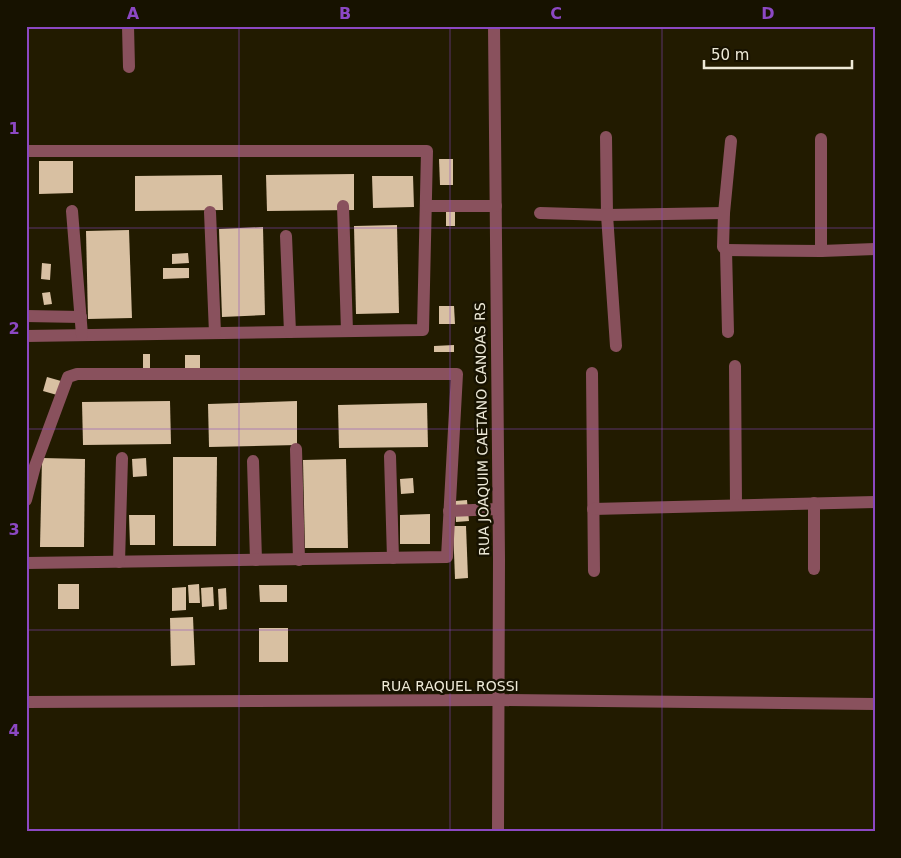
<svg xmlns="http://www.w3.org/2000/svg" width="901" height="858" viewBox="0 0 901 858" font-family="'DejaVu Sans',sans-serif">
	<style>
		.building { fill: #d8c0a2 }
		.lines { fill: none; stroke-linecap: round; stroke-linejoin: round }
		.minor { stroke: #89515d; stroke-width: 12 }
		.grid { fill: none; stroke: #8c48c3; stroke-width: 1; stroke-opacity: 0.55 }
		.labels { text-anchor: middle; stroke-width: 5; stroke-linejoin: round; paint-order: stroke }
		.street-label { font-size: 14px; fill: #eeead8; stroke: #171200 }
		.neatline { fill: none; stroke: #8c48c3; stroke-width: 2 }
		.grid-label { font-size: 16px; text-anchor: middle; font-weight: bold; fill: #8c48c3 }
	</style>
	<rect width="100%" height="100%" fill="#221b00"/>
	<g class="building">
		<path d="M 439,159 L 453,159 L 453,185 L 440,185 Z"/>
		<path d="M 39,161 L 73,161 L 73,193 L 39,194 Z"/>
		<path d="M 354,174 L 354,210 L 267,211 L 266,175 Z"/>
		<path d="M 222,175 L 223,210 L 135,211 L 135,176 Z"/>
		<path d="M 372,176 L 413,176 L 414,207 L 373,208 Z"/>
		<rect x="446" y="212" width="9" height="14"/>
		<path d="M 397,225 L 399,313 L 356,314 L 354,226 Z"/>
		<path d="M 263,227 L 265,315 L 222,317 L 219,229 Z"/>
		<path d="M 129,230 L 132,318 L 88,319 L 86,231 Z"/>
		<path d="M 188,253 L 189,263 L 172,264 L 172,254 Z"/>
		<path d="M 42,263 L 51,264 L 50,280 L 41,279 Z"/>
		<path d="M 163,268 L 189,268 L 189,278 L 163,279 Z"/>
		<path d="M 50,292 L 52,304 L 44,305 L 42,293 Z"/>
		<path d="M 439,306 L 454,306 L 455,324 L 439,324 Z"/>
		<path d="M 454,345 L 454,352 L 434,352 L 434,346 Z"/>
		<rect x="143" y="354" width="7" height="15"/>
		<rect x="185" y="355" width="15" height="14"/>
		<path d="M 47,377 L 61,381 L 57,395 L 43,391 Z"/>
		<path d="M 170,401 L 171,444 L 83,445 L 82,402 Z"/>
		<path d="M 297,401 L 297,445 L 209,447 L 208,404 Z"/>
		<path d="M 427,403 L 428,447 L 339,448 L 338,405 Z"/>
		<path d="M 173,457 L 217,457 L 216,546 L 173,546 Z"/>
		<path d="M 42,458 L 85,459 L 84,547 L 40,547 Z"/>
		<path d="M 146,458 L 147,476 L 133,477 L 132,459 Z"/>
		<path d="M 346,459 L 348,548 L 305,548 L 303,460 Z"/>
		<path d="M 413,478 L 414,493 L 401,494 L 400,479 Z"/>
		<path d="M 467,500 L 469,521 L 456,522 L 455,501 Z"/>
		<path d="M 430,514 L 430,544 L 400,544 L 400,515 Z"/>
		<path d="M 129,515 L 155,515 L 155,545 L 130,545 Z"/>
		<path d="M 453,526 L 466,526 L 468,578 L 455,579 Z"/>
		<rect x="58" y="584" width="21" height="25"/>
		<path d="M 199,584 L 200,603 L 189,603 L 188,585 Z"/>
		<path d="M 259,585 L 287,585 L 287,602 L 260,602 Z"/>
		<path d="M 186,587 L 186,610 L 172,611 L 172,588 Z"/>
		<path d="M 213,587 L 214,606 L 202,607 L 201,588 Z"/>
		<path d="M 226,588 L 227,609 L 219,610 L 218,589 Z"/>
		<path d="M 193,617 L 195,665 L 171,666 L 170,618 Z"/>
		<rect x="259" y="628" width="29" height="34"/>
	</g>
	<g class="lines">
		<g class="minor">
			<path d="M 128,26 L 129,67"/>
			<path d="M 494,26 L 499,559 L 498,832"/>
			<path d="M 606,137 L 607,215 L 616,346"/>
			<path d="M 26,151 L 427,151 L 423,330 L 26,336"/>
			<path d="M 343,206 L 347,331"/>
			<path d="M 426,206 L 496,206"/>
			<path d="M 72,211 L 82,335"/>
			<path d="M 210,212 L 215,333"/>
			<path d="M 540,213 L 607,215 L 724,213"/>
			<path d="M 286,236 L 290,332"/>
			<path d="M 726,250 L 821,251 L 875,249"/>
			<path d="M 821,251 L 821,139"/>
			<path d="M 26,316 L 81,317"/>
			<path d="M 728,332 L 726,250 L 723,247 L 724,213 L 731,141"/>
			<path d="M 735,366 L 736,505"/>
			<path d="M 592,373 L 594,571"/>
			<path d="M 296,449 L 299,560"/>
			<path d="M 390,456 L 393,558"/>
			<path d="M 253,461 L 256,560"/>
			<path d="M 26,500 L 35,466 L 68,377 L 77,374 L 457,374 L 447,557 L 26,563"/>
			<path d="M 593,509 L 875,502"/>
			<path d="M 449,511 L 498,509"/>
			<path d="M 119,562 L 122,458"/>
			<path d="M 814,569 L 814,503"/>
			<path d="M 26,702 L 497,700 L 875,704"/>
		</g>
	</g>
	<path class="grid" d="M 239,26 L 239,832M 450,26 L 450,832M 662,26 L 662,832M 26,228 L 875,228M 26,429 L 875,429M 26,630 L 875,630"/>
	<g class="labels">
		<g class="street-label">
			<text transform="translate(482 429) rotate(-91)" y="5">RUA JOAQUIM CAETANO CANOAS RS</text>
			<text x="450" y="691">RUA RAQUEL ROSSI</text>
		</g>
	</g>
	<rect width="901" height="858" fill="none" stroke="#171200" stroke-width="55"/>
	<path d="M704 60v8h148v-8" fill="none" stroke="#eeead8" stroke-width="2.5"/>
	<text x="711" y="60" font-size="15" fill="#eeead8" stroke="#171200" stroke-width="4" paint-order="stroke">50 m</text>
	<rect x="28" y="28" width="846" height="802" class="neatline"/>
	<g class="grid-label">
		<text x="133" y="19">A</text>
		<text x="345" y="19">B</text>
		<text x="556" y="19">C</text>
		<text x="768" y="19">D</text>
		<text x="14" y="134">1</text>
		<text x="14" y="334">2</text>
		<text x="14" y="535">3</text>
		<text x="14" y="736">4</text>
	</g>
</svg>
